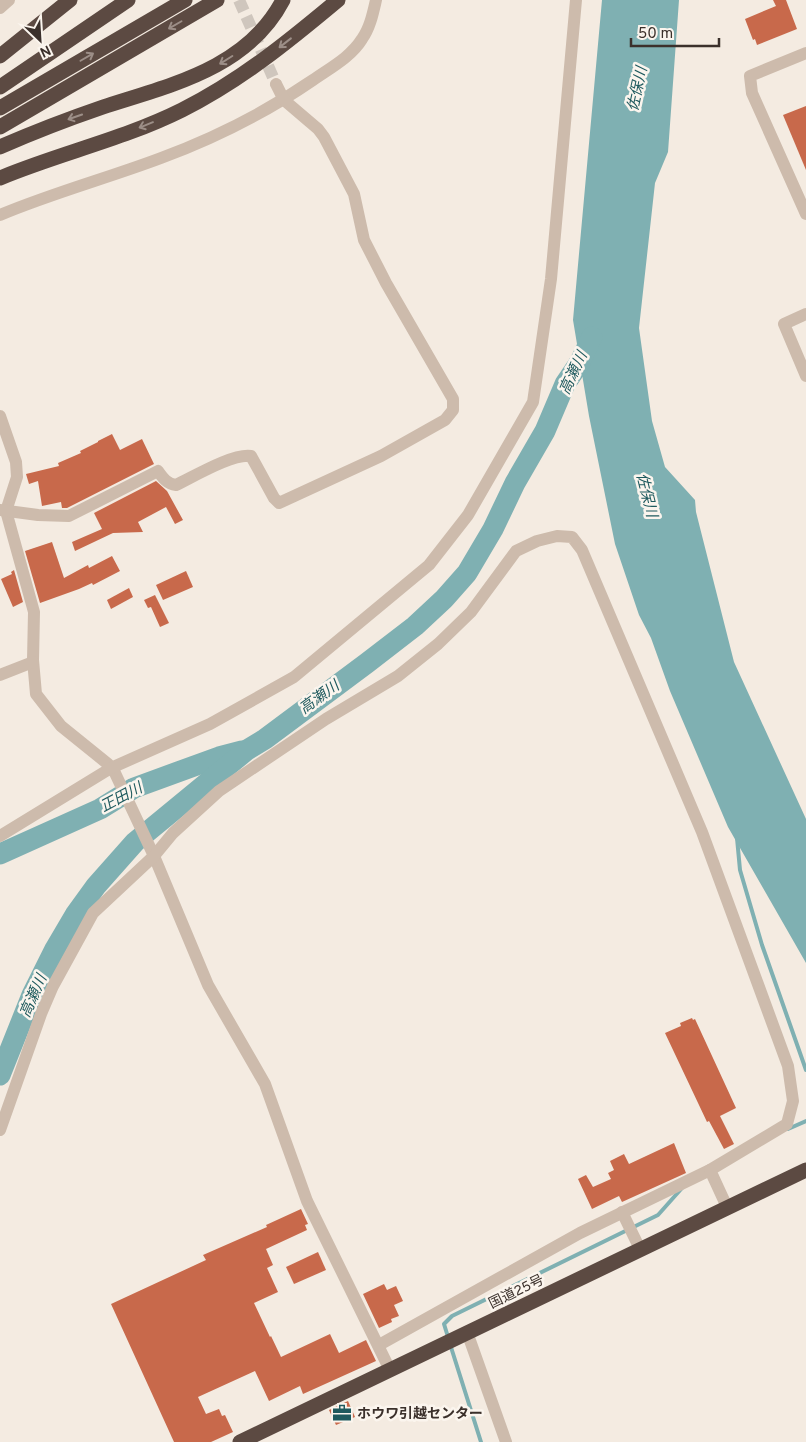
<svg xmlns="http://www.w3.org/2000/svg" width="806" height="1442" viewBox="0 0 806 1442" font-family="Overpass,'Noto Sans JP',sans-serif">
	<style>
		.water { fill: #7fb0b2 }
		.lines { fill: none; stroke-linecap: round; stroke-linejoin: round }
		.stream { stroke: #7fb0b2; stroke-width: 4 }
		.river { stroke: #7fb0b2; stroke-width: 21 }
		.building { fill: #c8694b }
		.minor-tunnel { stroke: #cfc6bd; stroke-width: 12; stroke-dasharray: 12 6; stroke-linecap: butt }
		.minor { stroke: #cdbbac; stroke-width: 12 }
		.highway { stroke: #5c4a42; stroke-width: 15 }
		.oneway { stroke: #9c8e87 }
		.labels { text-anchor: middle; stroke-width: 5; stroke-linejoin: round; paint-order: stroke }
		.street-label { font-size: 14px; fill: #3b302b; stroke: #fbf5ee }
		.poi-label { font-size: 14px; font-weight: bold; fill: #3b302b; stroke: #fbf5ee; text-anchor: start }
		.water-label { font-size: 15px; font-style: italic; fill: #1f5a5e; stroke: #fbf5ee }
	</style>
	<rect width="100%" height="100%" fill="#f4ebe1"/>
	<path class="water" d="M 602,0 L 679,0 L 668,152 L 655,183 L 639,328 L 652,421 L 665,467 L 695,500 L 696,512 L 734,662 L 806,819 L 806,963 L 728,827 L 670,691 L 651,638 L 639,615 L 615,544 L 589,416 L 573,320 Z"/>
	<g class="lines">
		<g class="stream">
			<path d="M 737,838 L 740,870 L 762,945 L 806,1070"/>
			<path d="M 788,1129 L 806,1121"/>
			<path d="M 448,1337 L 444,1324 L 452,1316 L 658,1215 L 682,1188"/>
			<path d="M 450,1344 L 481,1442"/>
		</g>
		<g class="river">
			<path d="M 0,854 L 100,809 L 134,788 L 219,757 L 242,751"/>
			<path d="M 0,1075 L 32,995 L 55,949 L 75,915 L 96,886 L 135,842 L 247,750 L 265,739 L 367,663 L 415,626 L 444,599 L 467,573 L 493,529 L 515,483 L 545,431 L 565,384 L 580,362 L 592,337"/>
		</g>
	</g>
	<g class="building">
		<path d="M 773,0 L 786,0 L 797,29 L 757,45 L 755,39 L 753,40 L 745,19 L 776,6 Z"/>
		<path d="M 806,106 L 806,170 L 783,115 Z"/>
		<path d="M 112,434 L 120,450 L 142,439 L 154,464 L 67,508 L 62,508 L 61,502 L 42,506 L 38,481 L 29,484 L 26,474 L 59,466 L 58,463 L 81,453 L 80,451 L 98,442 L 98,441 Z"/>
		<path d="M 156,481 L 167,491 L 183,520 L 175,524 L 166,507 L 138,522 L 143,532 L 113,533 L 75,551 L 72,542 L 102,529 L 94,513 Z"/>
		<path d="M 52,542 L 64,578 L 88,565 L 89,568 L 112,556 L 120,571 L 93,585 L 92,583 L 79,589 L 40,603 L 25,551 Z"/>
		<path d="M 14,570 L 23,602 L 13,607 L 1,579 L 12,574 L 11,572 Z"/>
		<path d="M 186,571 L 193,587 L 163,600 L 156,585 Z"/>
		<path d="M 129,588 L 133,597 L 111,609 L 107,600 Z"/>
		<path d="M 155,595 L 169,623 L 160,627 L 151,607 L 148,608 L 144,600 Z"/>
		<path d="M 692,1018 L 693,1020 L 695,1019 L 736,1108 L 720,1116 L 734,1144 L 724,1149 L 709,1121 L 707,1122 L 665,1033 L 681,1026 L 680,1023 Z"/>
		<path d="M 674,1143 L 686,1173 L 622,1202 L 619,1196 L 592,1209 L 578,1179 L 586,1175 L 593,1187 L 611,1179 L 608,1173 L 614,1170 L 610,1161 L 624,1154 L 629,1164 Z"/>
		<path d="M 301,1209 L 308,1224 L 305,1225 L 307,1230 L 266,1249 L 273,1265 L 267,1268 L 278,1292 L 254,1303 L 270,1337 L 271,1336 L 281,1357 L 330,1334 L 339,1353 L 366,1340 L 376,1361 L 303,1394 L 300,1386 L 269,1401 L 255,1371 L 198,1397 L 206,1414 L 219,1409 L 222,1416 L 225,1415 L 233,1432 L 211,1442 L 174,1442 L 111,1304 L 206,1260 L 203,1255 L 267,1227 L 266,1225 Z"/>
		<path d="M 318,1252 L 326,1270 L 294,1284 L 286,1267 Z"/>
		<path d="M 384,1284 L 387,1290 L 396,1286 L 403,1301 L 394,1305 L 399,1316 L 391,1319 L 392,1322 L 379,1328 L 363,1294 Z"/>
		<path d="M 348,1401 L 355,1417 L 336,1425 L 329,1410 Z"/>
	</g>
	<g class="lines">
		<path class="minor-tunnel" d="M 239,0 L 276,84"/>
		<g class="minor">
			<path d="M 0,8 L 9,0"/>
			<path d="M 806,53 L 750,76 L 752,93 L 806,214"/>
			<path d="M 0,215 C 52,193 108,178 161,158 C 215,138 265,113 313,80 C 330,68 351,57 362,39 C 370,28 373,13 376,0"/>
			<path d="M 806,314 L 784,324 L 806,376"/>
			<path d="M 0,416 L 16,462 L 17,477 L 6,511 L 34,612 L 33,660 L 36,694 L 61,726 L 108,764 L 115,773 L 154,856 L 208,985 L 265,1084 L 307,1201 L 390,1370"/>
			<path d="M 0,510 L 38,515 L 69,516 L 158,471 C 163,478 167,484 176,485 C 193,477 233,453 251,456 L 274,498 L 279,503 L 381,456 L 445,420 L 453,410 L 453,399 L 386,283 L 364,240 L 354,194 L 324,137 L 318,129 L 284,100 L 276,84"/>
			<path d="M 0,675 L 33,662"/>
			<path d="M 0,836 L 111,768 L 210,724 L 294,677 L 429,565 L 468,515 L 533,402 L 551,279 L 576,0"/>
			<path d="M 0,1130 L 41,1014 L 53,986 L 93,913 L 154,856 L 173,833 L 219,791 L 326,719 L 398,676 L 438,644 L 471,612 L 516,551 L 537,541 L 557,536 L 572,537 L 582,550 L 702,832 L 788,1066 L 793,1101 L 787,1124 L 710,1170 L 580,1233 L 379,1345"/>
			<path d="M 710,1170 L 727,1207"/>
			<path d="M 622,1212 L 640,1249"/>
			<path d="M 467,1332 L 506,1442"/>
		</g>
		<g class="highway">
			<path d="M 0,56 L 70,0"/>
			<path d="M 0,87 L 128,0"/>
			<path d="M 0,108 L 185,0"/>
			<path d="M 0,127 L 217,0"/>
			<path d="M 0,147 C 34,132 68,119 103,107 C 170,85 247,69 283,0"/>
			<path d="M 0,178 C 60,153 124,139 182,110 C 240,81 289,41 338,0"/>
			<path d="M 240,1442 L 806,1170"/>
		</g>
	</g>
	<defs><path id="oneway-shaft" d="M-6 0H5M1.5-3L5.5 0L1.5 3" fill="none" stroke-width="1.6" stroke-linecap="round" stroke-linejoin="round" transform="scale(1.25)"/></defs>
	<g class="oneway">
		<use href="#oneway-shaft" transform="translate(175 25) rotate(150)"/>
		<use href="#oneway-shaft" transform="translate(285 43) rotate(142)"/>
		<use href="#oneway-shaft" transform="translate(87 57) rotate(-30)"/>
		<use href="#oneway-shaft" transform="translate(226 60) rotate(148)"/>
		<use href="#oneway-shaft" transform="translate(75 117) rotate(161)"/>
		<use href="#oneway-shaft" transform="translate(146 125) rotate(158)"/>
	</g>
	<defs>
		<g id="office-bare" transform="scale(1.5)"><path d="M-6-3h4V-5.5h4V-3h4V5H-6ZM-1-4.5V-3h2v-1.5ZM-6 0V1H6V0Z" fill="#1f5a5e" stroke="#fbf5ee" stroke-width="2.5" paint-order="stroke"/></g>
	</defs>
	<g fill-rule="evenodd">
		<use href="#office-bare" x="342" y="1413"/>
	</g>
	<g class="labels">
		<g class="street-label">
			<text transform="translate(516 1291) rotate(-26)" y="5">国道25号</text>
		</g>
		<g class="poi-label">
			<text x="357" y="1418">ホウワ引越センター</text>
		</g>
		<g class="water-label">
			<text transform="translate(637 89) rotate(-78)" y="5">佐保川</text>
			<text transform="translate(573 373) rotate(-65)" y="5">高瀬川</text>
			<text transform="translate(647 495) rotate(76)" y="5">佐保川</text>
			<text transform="translate(319 697) rotate(-36)" y="5">高瀬川</text>
			<text transform="translate(121 797) rotate(-28)" y="5">正田川</text>
			<text transform="translate(33 996) rotate(-66)" y="5">高瀬川</text>
		</g>
	</g>
	<g transform="translate(40 40) rotate(155)" stroke="#fbf5ee" stroke-width="4" paint-order="stroke">
	<path d="M0-4L9 19L0 12L-9 19Z" fill="#3b302b"/>
	<text y="-8" font-size="14" font-weight="bold" text-anchor="middle" fill="#3b302b">N</text>
	</g>
	<path d="M631 38v8h88v-8" fill="none" stroke="#3b302b" stroke-width="2.5"/>
	<text x="638" y="38" font-size="15" fill="#3b302b" stroke="#fbf5ee" stroke-width="4" paint-order="stroke">50 m</text>
</svg>
